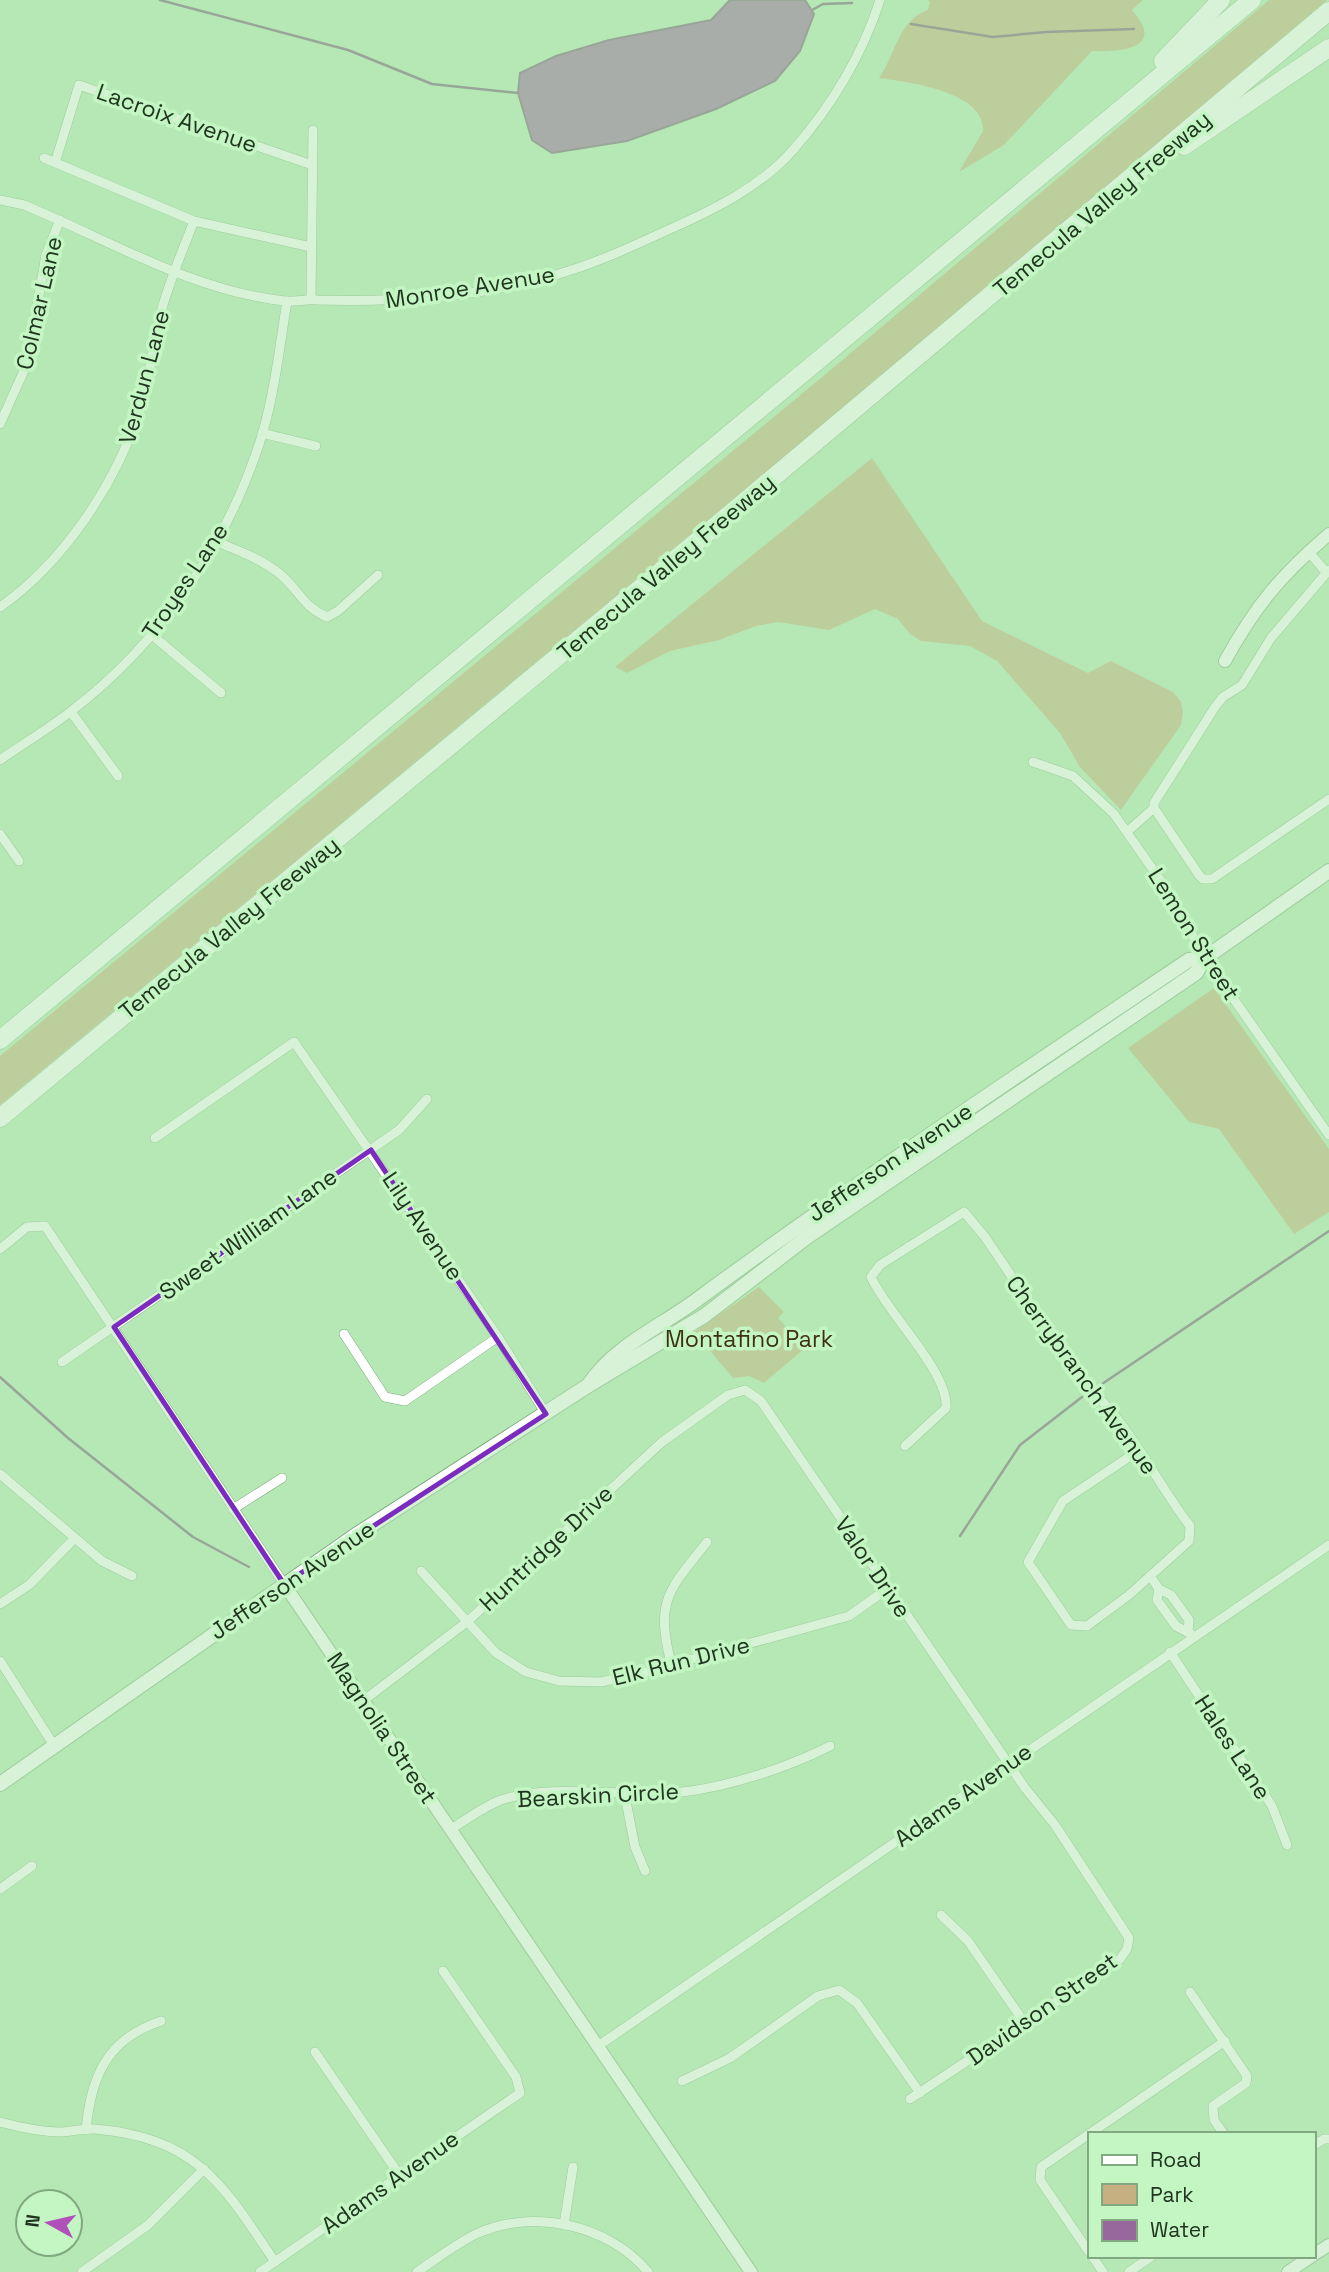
<svg xmlns="http://www.w3.org/2000/svg" width="1329" height="2272" viewBox="0 0 1329 2272" font-family="'Space Grotesk',sans-serif">
	<style>
		.green { fill: #c6af80 }
		.water { fill: #98679b; stroke: #745876; stroke-width: 2 }
		.lines { fill: none; stroke-linecap: round; stroke-linejoin: round }
		.stream { stroke: #745876; stroke-width: 2.5 }
		.minor-casing { stroke: #7dad7d; stroke-width: 10 }
		.tertiary-casing { stroke: #7dad7d; stroke-width: 14 }
		.secondary-casing { stroke: #7dad7d; stroke-width: 14 }
		.primary-casing { stroke: #7dad7d; stroke-width: 16 }
		.motorway-casing { stroke: #7dad7d; stroke-width: 19 }
		.minor { stroke: #fff; stroke-width: 9 }
		.tertiary { stroke: #fff; stroke-width: 12 }
		.secondary { stroke: #fff; stroke-width: 12 }
		.primary { stroke: #fff; stroke-width: 14 }
		.motorway { stroke: #fff; stroke-width: 18 }
		.marked { fill: none; stroke: #7b2cbf; stroke-width: 5; stroke-linejoin: round }
		.labels { text-anchor: middle; stroke-width: 7; stroke-linejoin: round; paint-order: stroke }
		.street-label { font-size: 23px; fill: #203420; stroke: #c3f6c2 }
		.park-label { font-size: 23px; fill: #3e3011; stroke: #c3f6c2 }
	</style>
	<rect width="100%" height="100%" fill="#b6e8b5"/>
	<g class="green">
		<path d="M 928,0 L 1143,0 L 1132,10 C 1167,49 1120,52 1092,51 L 1004,145 L 959,172 L 983,131 C 985,91 907,82 879,78 C 896,54 898,20 928,10 L 930,2 Z"/>
		<path d="M 1269,0 L 1327,0 L 892,368 L 0,1105 L 0,1056 L 827,373 Z"/>
		<path d="M 872,458 L 982,621 L 1088,673 L 1111,661 L 1173,692 L 1181,702 L 1183,712 L 1181,725 L 1121,810 L 1080,767 L 1060,733 L 997,661 L 970,646 L 921,641 L 910,634 L 898,619 L 875,609 L 829,630 L 778,622 L 756,626 L 719,640 L 670,651 L 627,673 L 615,667 Z"/>
		<path d="M 1214,988 L 1329,1149 L 1329,1212 L 1294,1234 L 1219,1129 L 1189,1122 L 1128,1048 Z"/>
		<path d="M 759,1287 L 784,1312 L 778,1318 L 805,1348 L 764,1383 L 749,1376 L 733,1378 L 694,1332 Z"/>
	</g>
	<path class="water" d="M 730,0 L 805,0 L 814,14 L 800,51 L 775,81 L 716,109 L 627,141 L 552,153 L 532,140 L 518,93 L 520,73 L 556,56 L 609,40 L 711,20 Z"/>
	<g class="lines">
		<g class="stream">
			<path d="M 160,0 L 348,50 L 432,84 L 518,93"/>
			<path d="M 812,10 L 823,4 L 852,3"/>
			<path d="M 911,24 L 993,37 L 1046,32 L 1134,29"/>
			<path d="M 0,1377 L 68,1438 L 193,1537 L 249,1567"/>
			<path d="M 1099,1386 L 1329,1231"/>
			<path d="M 960,1536 L 1020,1445 L 1082,1397"/>
		</g>
		<g class="minor-casing">
			<g id="minor">
				<path d="M 44,158 L 194,221 L 311,247"/>
				<path d="M 55,163 L 79,85 L 312,165"/>
				<path d="M 0,200 L 24,205 C 109,240 192,291 285,301 C 296,302 306,299 317,300 C 395,302 487,297 562,273 C 599,262 635,245 670,229 C 713,210 762,186 793,150 C 831,107 863,54 880,0"/>
				<path d="M 311,299 L 313,130"/>
				<path d="M 0,424 L 27,364 L 46,255 L 60,220"/>
				<path d="M 262,433 L 316,446"/>
				<path d="M 217,542 C 239,551 261,559 280,574 C 299,590 303,607 327,617 L 338,611 L 378,575"/>
				<path d="M 1308,551 L 1326,572"/>
				<path d="M 1329,570 L 1271,638 L 1242,685 L 1223,697 L 1215,707 L 1154,803 L 1154,808 L 1199,875 L 1203,879 L 1212,879 L 1329,799"/>
				<path d="M 0,607 C 63,563 114,486 138,415 C 150,383 152,349 160,316 C 168,284 182,252 194,221"/>
				<path d="M 152,635 L 221,693"/>
				<path d="M 71,712 L 118,776"/>
				<path d="M 0,760 C 23,744 48,729 70,712 C 161,643 230,541 263,432 C 275,389 280,345 287,301"/>
				<path d="M 1033,762 L 1073,776 L 1114,814 L 1168,891 L 1205,958 L 1329,1135"/>
				<path d="M 1128,831 L 1154,808"/>
				<path d="M 0,834 L 19,861"/>
				<path d="M 155,1138 L 294,1042 L 498,1337 L 546,1414"/>
				<path d="M 0,1249 L 27,1227 L 45,1226 L 284,1584"/>
				<path d="M 344,1334 L 385,1397 L 405,1401 L 498,1337"/>
				<path d="M 62,1362 L 399,1130 L 427,1099"/>
				<path d="M 905,1446 L 946,1408 C 949,1372 887,1313 871,1277 L 880,1265 L 964,1212 L 985,1237 L 1085,1385 C 1127,1419 1156,1482 1190,1526 L 1189,1541 L 1129,1595 L 1087,1626 L 1071,1625 L 1028,1562 L 1063,1501 L 1138,1451"/>
				<path d="M 0,1474 L 102,1561 L 132,1576"/>
				<path d="M 233,1509 L 282,1478"/>
				<path d="M 421,1571 L 496,1653 L 526,1672 L 559,1681 L 601,1682 L 646,1672 L 849,1616 L 887,1589"/>
				<path d="M 1150,1576 L 1159,1589 L 1171,1595 L 1189,1620 L 1188,1631"/>
				<path d="M 1159,1589 L 1157,1600 L 1176,1626 L 1191,1634"/>
				<path d="M 0,1604 L 29,1585 L 74,1539"/>
				<path d="M 1170,1652 L 1272,1806 L 1287,1845"/>
				<path d="M 0,1661 L 55,1747"/>
				<path d="M 671,1663 C 655,1600 669,1590 707,1542"/>
				<path d="M 363,1701 L 468,1621 L 662,1442 L 728,1395 L 745,1390 L 761,1401 L 1025,1788 L 1055,1825 L 1129,1938 L 1127,1949 L 1120,1959 L 910,2099"/>
				<path d="M 625,1796 L 635,1847 L 645,1871"/>
				<path d="M 450,1830 C 467,1819 483,1807 501,1800 C 555,1782 625,1799 682,1792 C 728,1787 789,1767 830,1746"/>
				<path d="M 0,1889 L 32,1866"/>
				<path d="M 941,1915 L 968,1941 L 1024,2022"/>
				<path d="M 1190,1992 L 1247,2076 L 1246,2083 L 1213,2106 L 1214,2120 L 1224,2134"/>
				<path d="M 598,2046 L 1329,1545"/>
				<path d="M 315,2052 L 400,2176"/>
				<path d="M 682,2081 L 730,2058 L 818,1996 L 839,1990 L 857,2003 L 920,2093"/>
				<path d="M 0,2122 C 19,2127 38,2131 58,2132 C 70,2132 83,2128 95,2129 C 197,2138 223,2184 275,2262"/>
				<path d="M 86,2130 C 91,2076 107,2039 161,2021"/>
				<path d="M 1313,2146 L 1324,2139 L 1329,2139"/>
				<path d="M 564,2225 L 573,2167"/>
				<path d="M 1089,2252 L 1040,2180 L 1041,2167 L 1225,2041"/>
				<path d="M 1092,2256 L 1103,2272"/>
				<path d="M 82,2272 L 148,2225 L 204,2169"/>
				<path d="M 260,2272 L 520,2093 L 516,2077 L 443,1971"/>
				<path d="M 417,2272 C 436,2259 456,2244 476,2234 C 532,2208 608,2224 648,2272"/>
				<path d="M 1129,2272 L 1152,2256"/>
			</g>
		</g>
		<g class="tertiary-casing">
			<g id="tertiary">
				<path d="M 1225,661 C 1256,605 1281,575 1329,534"/>
				<path d="M 284,1584 L 751,2272"/>
			</g>
		</g>
		<g class="secondary-casing">
			<g id="secondary">
				<path d="M 1313,2255 L 1329,2245"/>
				<path d="M 1288,2272 L 1312,2256"/>
			</g>
		</g>
		<g class="primary-casing">
			<g id="primary">
				<path d="M 590,1383 C 616,1345 662,1326 698,1299 C 858,1181 1024,1071 1189,960 L 1205,958"/>
				<path d="M 0,1784 L 356,1535 L 589,1385 L 704,1316 L 807,1237 L 1196,973 L 1205,958 L 1329,871"/>
			</g>
		</g>
		<g class="motorway-casing">
			<g id="motorway">
				<path d="M 1163,61 L 1221,0"/>
				<path d="M 1184,146 L 1329,48"/>
				<path d="M 0,1040 L 1252,0"/>
				<path d="M 0,1118 L 712,529 L 1329,11"/>
			</g>
		</g>
		<use href="#minor" class="minor"/>
		<use href="#tertiary" class="tertiary"/>
		<use href="#secondary" class="secondary"/>
		<use href="#primary" class="primary"/>
		<use href="#motorway" class="motorway"/>
	</g>
	<path d="M0 0H1329V2272H0ZM 371,1150 L 546,1414 L 284,1584 L 114,1327 Z" fill="#b6e8b5" fill-opacity=".55" fill-rule="evenodd"/>
	<path class="marked" d="M 371,1150 L 546,1414 L 284,1584 L 114,1327 Z"/>
	<g class="labels">
		<g class="street-label">
			<text transform="translate(177 118) rotate(19)" y="8">Lacroix Avenue</text>
			<text transform="translate(1102 204) rotate(-40)" y="8">Temecula Valley Freeway</text>
			<text transform="translate(470 287) rotate(-9)" y="8">Monroe Avenue</text>
			<text transform="translate(39 303) rotate(-77)" y="8">Colmar Lane</text>
			<text transform="translate(144 377) rotate(-75)" y="8">Verdun Lane</text>
			<text transform="translate(666 567) rotate(-40)" y="8">Temecula Valley Freeway</text>
			<text transform="translate(185 581) rotate(-56)" y="8">Troyes Lane</text>
			<text transform="translate(229 928) rotate(-39)" y="8">Temecula Valley Freeway</text>
			<text transform="translate(1194 934) rotate(58)" y="8">Lemon Street</text>
			<text transform="translate(890 1162) rotate(-34)" y="8">Jefferson Avenue</text>
			<text transform="translate(423 1226) rotate(56)" y="8">Lily Avenue</text>
			<text transform="translate(248 1234) rotate(-35)" y="8">Sweet William Lane</text>
			<text transform="translate(1082 1375) rotate(54)" y="8">Cherrybranch Avenue</text>
			<text transform="translate(546 1548) rotate(-43)" y="8">Huntridge Drive</text>
			<text transform="translate(873 1567) rotate(56)" y="8">Valor Drive</text>
			<text transform="translate(292 1580) rotate(-34)" y="8">Jefferson Avenue</text>
			<text transform="translate(681 1661) rotate(-14)" y="8">Elk Run Drive</text>
			<text transform="translate(382 1728) rotate(56)" y="8">Magnolia Street</text>
			<text transform="translate(1233 1747) rotate(57)" y="8">Hales Lane</text>
			<text transform="translate(598 1795) rotate(-3)" y="8">Bearskin Circle</text>
			<text transform="translate(963 1795) rotate(-35)" y="8">Adams Avenue</text>
			<text transform="translate(1042 2009) rotate(-35)" y="8">Davidson Street</text>
			<text transform="translate(390 2182) rotate(-35)" y="8">Adams Avenue</text>
		</g>
		<g class="park-label">
			<text x="749" y="1347">Montafino Park</text>
		</g>
	</g>
	<rect x="1088" y="2132" width="228" height="126" fill="#c3f6c2" stroke="#82a881" stroke-width="2"/>
	<rect x="1102" y="2155" width="35" height="10" fill="#ffffff" stroke="#82a881" stroke-width="2"/>
	<text x="1150" y="2167" font-size="21" fill="#203420">Road</text>
	<rect x="1102" y="2184" width="35" height="21" fill="#c6af80" stroke="#82a881" stroke-width="2"/>
	<text x="1150" y="2202" font-size="21" fill="#203420">Park</text>
	<rect x="1102" y="2220" width="35" height="21" fill="#98679b" stroke="#82a881" stroke-width="2"/>
	<text x="1150" y="2237" font-size="21" fill="#203420">Water</text>
	<g transform="translate(49 2223) rotate(278)"><circle r="33" fill="#c3f6c2" stroke="#82a881" stroke-width="2"/>
	<path d="M0-5L12 26L0 18L-12 26Z" fill="#b150b9"/>
	<text y="-10" font-size="19" font-weight="bold" text-anchor="middle" fill="#203420">N</text>
	</g>
</svg>
